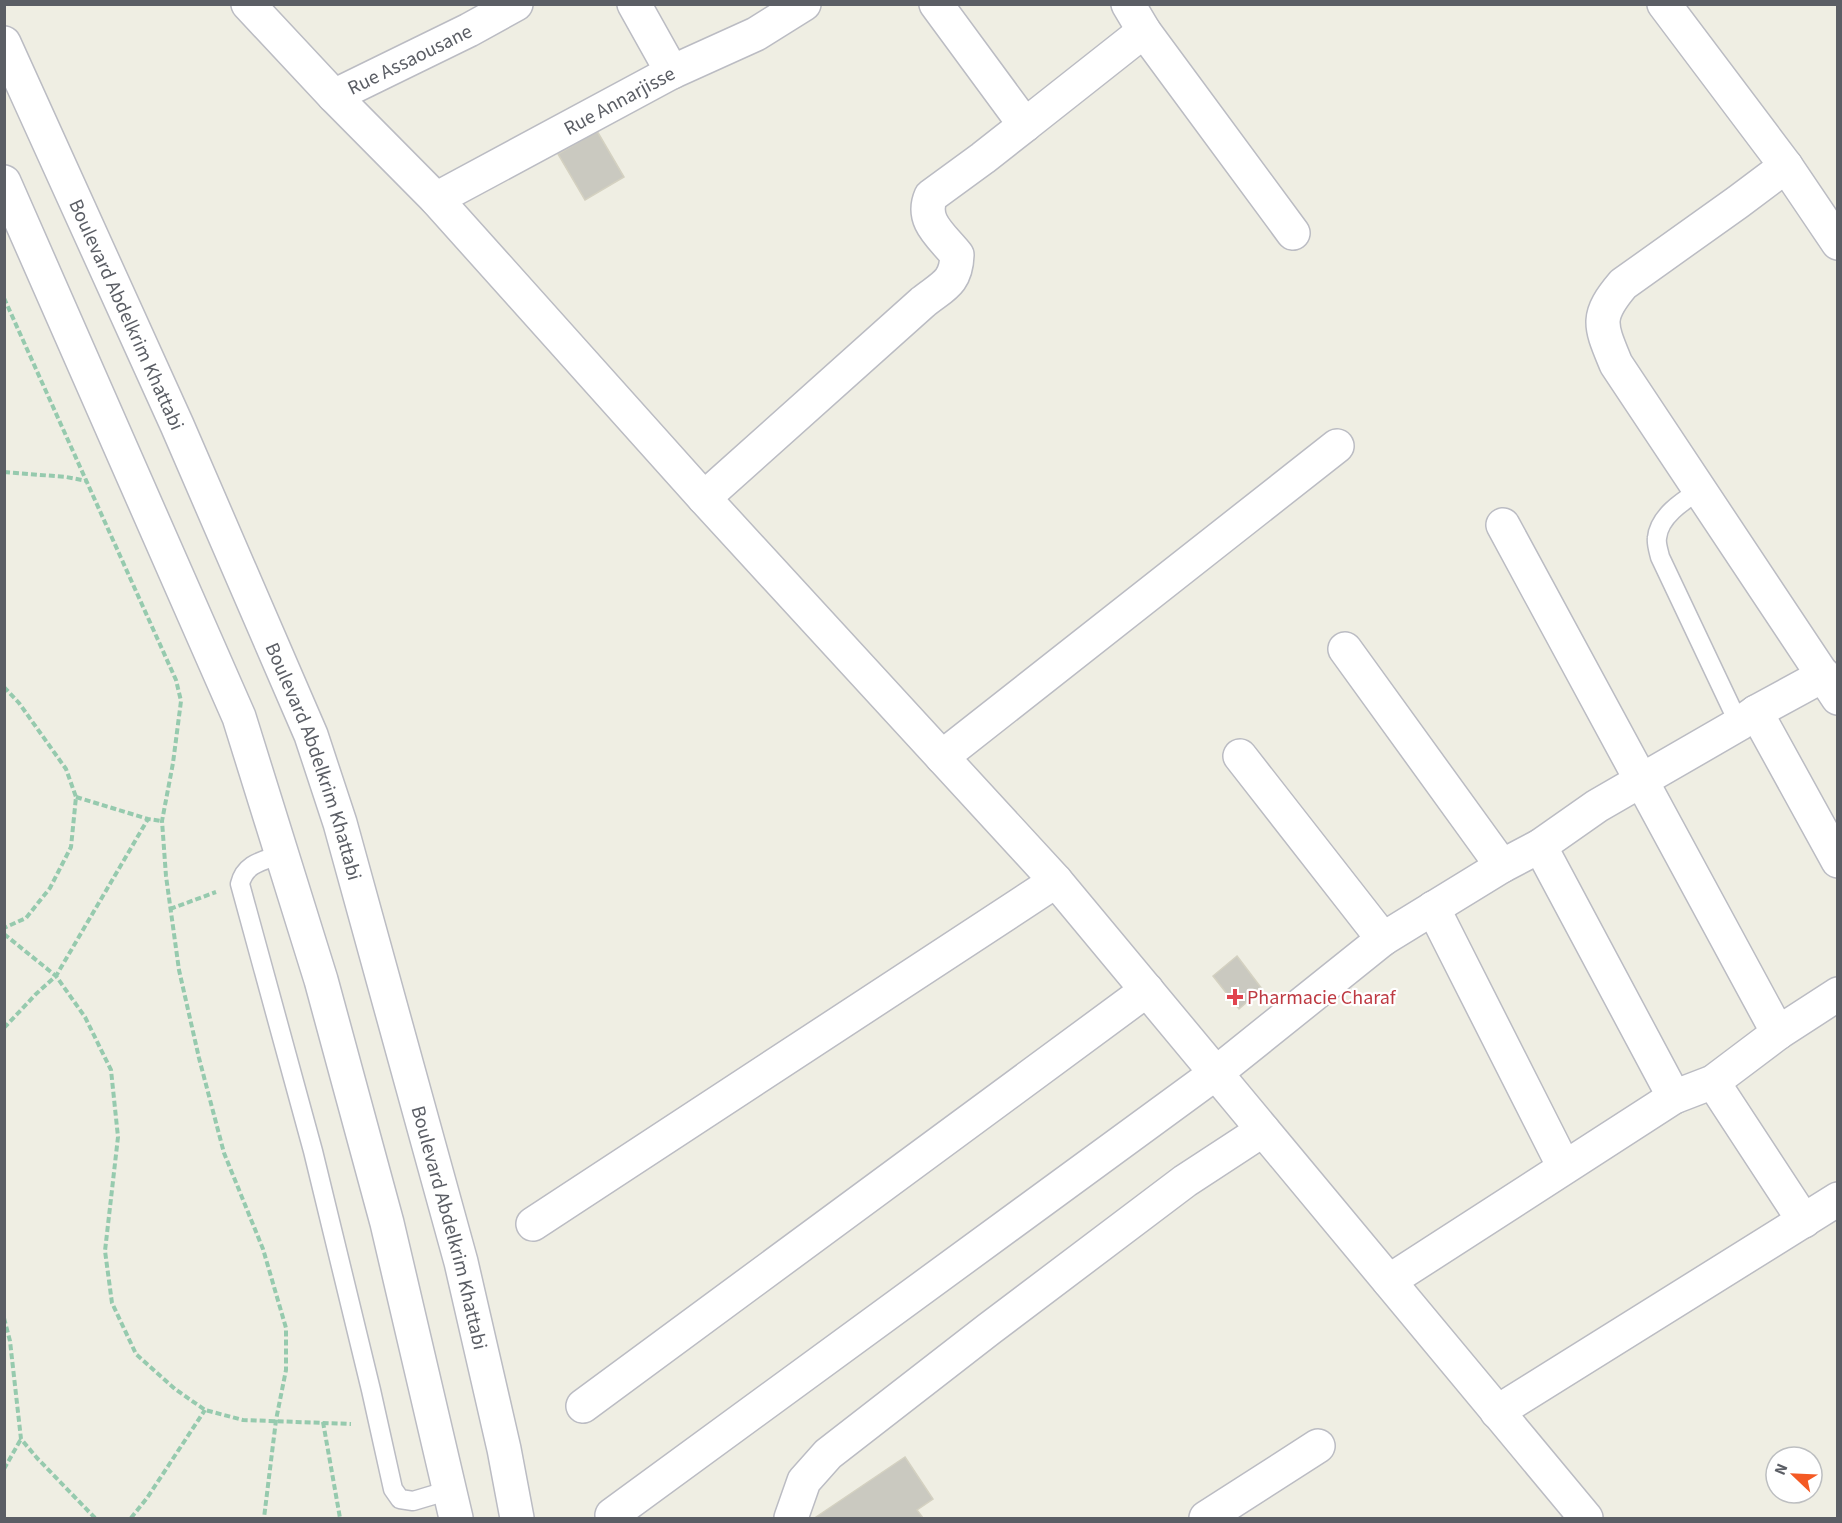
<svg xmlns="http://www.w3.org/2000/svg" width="1842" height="1523" viewBox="0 0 1842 1523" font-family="'Source Sans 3',sans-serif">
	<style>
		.building { fill: #cac9c0; stroke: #d4d1c1; stroke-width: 1.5 }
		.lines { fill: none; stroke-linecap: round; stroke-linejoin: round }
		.service-casing { stroke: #bbbcc3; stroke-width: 21 }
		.minor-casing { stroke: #bbbcc3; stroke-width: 36 }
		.tertiary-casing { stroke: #bbbcc3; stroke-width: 36 }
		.path { stroke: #96caae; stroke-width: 4; stroke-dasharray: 6 3; stroke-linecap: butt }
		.service { stroke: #fff; stroke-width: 18 }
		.minor { stroke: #fff; stroke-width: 33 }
		.tertiary { stroke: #fff; stroke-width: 33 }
		.health-dot { fill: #e0444e; stroke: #fff; stroke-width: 2 }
		.labels { text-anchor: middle; stroke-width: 4.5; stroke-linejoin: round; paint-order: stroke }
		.street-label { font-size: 20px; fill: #5b5e65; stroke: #fff }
		.health-label { font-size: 20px; fill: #be3a42; stroke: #fff; text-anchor: start }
	</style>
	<rect width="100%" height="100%" fill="#efeee3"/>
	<g class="building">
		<path d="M 597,131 L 624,177 L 585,200 L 558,154 Z"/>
		<path d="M 1237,956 L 1262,989 L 1239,1009 L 1213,976 Z"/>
		<path d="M 905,1457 L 933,1499 L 917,1510 L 923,1518 L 817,1518 L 816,1517 Z"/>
	</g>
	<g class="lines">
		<g class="service-casing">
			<g id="service">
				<path d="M 1700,490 C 1683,501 1659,516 1657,538 C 1656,544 1659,552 1660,557 L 1739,724"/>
				<path d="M 282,854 C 263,861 245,863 240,884 L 313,1151 L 371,1390 L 393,1489 L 400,1499 L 413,1501 L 450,1490"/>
			</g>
		</g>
		<g class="minor-casing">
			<g id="minor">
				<path d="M 248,4 L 334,96 L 436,199 L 704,498 L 1056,881 L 1586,1518"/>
				<path d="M 634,4 L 672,72"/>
				<path d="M 936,4 L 1025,125 L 1144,31"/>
				<path d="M 1128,4 L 1144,31 L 1293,233"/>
				<path d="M 1664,4 L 1786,166 L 1838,243"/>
				<path id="s1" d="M 334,96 L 469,30 L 516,4"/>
				<path d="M 1786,166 L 1738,202 L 1623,284 C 1595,317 1600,325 1616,364 L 1838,698"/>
				<path id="s2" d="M 436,199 L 672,72 L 756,34 L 804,4"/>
				<path d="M 704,498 L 923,302 C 943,286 956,283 957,255 C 942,236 920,221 931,196 L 983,158 L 1025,125"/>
				<path d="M 1503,525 L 1778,1033"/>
				<path d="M 1345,649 L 1502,866"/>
				<path d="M 1756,712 L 1838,861"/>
				<path d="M 1240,756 L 1383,939"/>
				<path d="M 942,757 L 1337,446"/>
				<path d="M 1540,846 L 1674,1097"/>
				<path d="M 1433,908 L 1564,1167"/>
				<path d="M 1713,1082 L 1804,1221"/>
				<path d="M 533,1224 L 1056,881"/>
				<path d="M 1389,1281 L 1674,1097 L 1713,1082 L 1778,1033 L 1838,994"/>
				<path d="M 583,1406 L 1147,990"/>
				<path d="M 1497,1412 L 1838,1199"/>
				<path d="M 612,1515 L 1216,1073 L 1383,939 L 1502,866 L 1540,846 L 1597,806 L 1739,724 L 1756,712 L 1824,675"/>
				<path d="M 791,1518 L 804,1481 L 828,1454 L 989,1329 L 1185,1181 L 1263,1130"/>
				<path d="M 1206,1518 L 1318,1446"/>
			</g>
		</g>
		<g class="tertiary-casing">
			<g id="tertiary">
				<path id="s3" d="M 4,43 L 177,425 L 311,735 L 340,823 L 461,1262 L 504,1449 L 517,1518"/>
				<path d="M 4,182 L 239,717 L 321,980 L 387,1223 L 456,1518"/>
			</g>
		</g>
		<g class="path">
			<path d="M 4,298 L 176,680 L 181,701 L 173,763 L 162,821 L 166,876 L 179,970 L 199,1058 L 224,1153 L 263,1249 L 286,1328 L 286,1370 L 276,1420 L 264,1518"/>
			<path d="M 4,472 L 66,477 L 87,481"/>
			<path d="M 4,687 L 19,703 L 66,769 L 76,797 L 71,847 L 50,888 L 26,918 L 4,928"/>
			<path d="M 76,797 L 148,819 L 162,821"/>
			<path d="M 170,909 L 216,892"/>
			<path d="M 4,934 L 56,976 L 85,1017 L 111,1070 L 118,1137 L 105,1251 L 112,1303 L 136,1354 L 175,1389 L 205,1410 L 243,1420 L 351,1424"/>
			<path d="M 4,1028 L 36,994 L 56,976 L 148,819"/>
			<path d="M 4,1318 L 10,1341 L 21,1439 L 37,1458 L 95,1518"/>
			<path d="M 323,1422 L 340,1518"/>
			<path d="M 4,1469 L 21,1439"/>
			<path d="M 131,1518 L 147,1498 L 205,1410"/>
		</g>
		<use href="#service" class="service"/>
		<use href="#minor" class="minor"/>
		<use href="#tertiary" class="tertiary"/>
	</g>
	<path class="health-dot" d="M1232 988h6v6h6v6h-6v6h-6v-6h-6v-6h6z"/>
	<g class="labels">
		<g class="street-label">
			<text dy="7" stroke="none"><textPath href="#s1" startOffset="84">Rue Assaousane</textPath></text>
			<text dy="7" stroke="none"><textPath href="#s2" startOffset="208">Rue Annarjisse</textPath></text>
			<text dy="7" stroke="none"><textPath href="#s3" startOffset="298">Boulevard Abdelkrim Khattabi</textPath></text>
			<text dy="7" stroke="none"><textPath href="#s3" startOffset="783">Boulevard Abdelkrim Khattabi</textPath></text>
			<text dy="7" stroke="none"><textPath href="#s3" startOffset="1269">Boulevard Abdelkrim Khattabi</textPath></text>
		</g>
		<g class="health-label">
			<text x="1247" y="1004">Pharmacie Charaf</text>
		</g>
	</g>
	<rect width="1842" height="1523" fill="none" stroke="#5b5e65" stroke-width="12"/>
	<g transform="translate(1794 1475) rotate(293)"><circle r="28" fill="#ffffff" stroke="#bdbfc1" stroke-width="1.5"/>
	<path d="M0-4.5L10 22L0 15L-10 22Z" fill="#f45a24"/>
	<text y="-9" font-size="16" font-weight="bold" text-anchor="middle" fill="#5b5e65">N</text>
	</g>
</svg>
